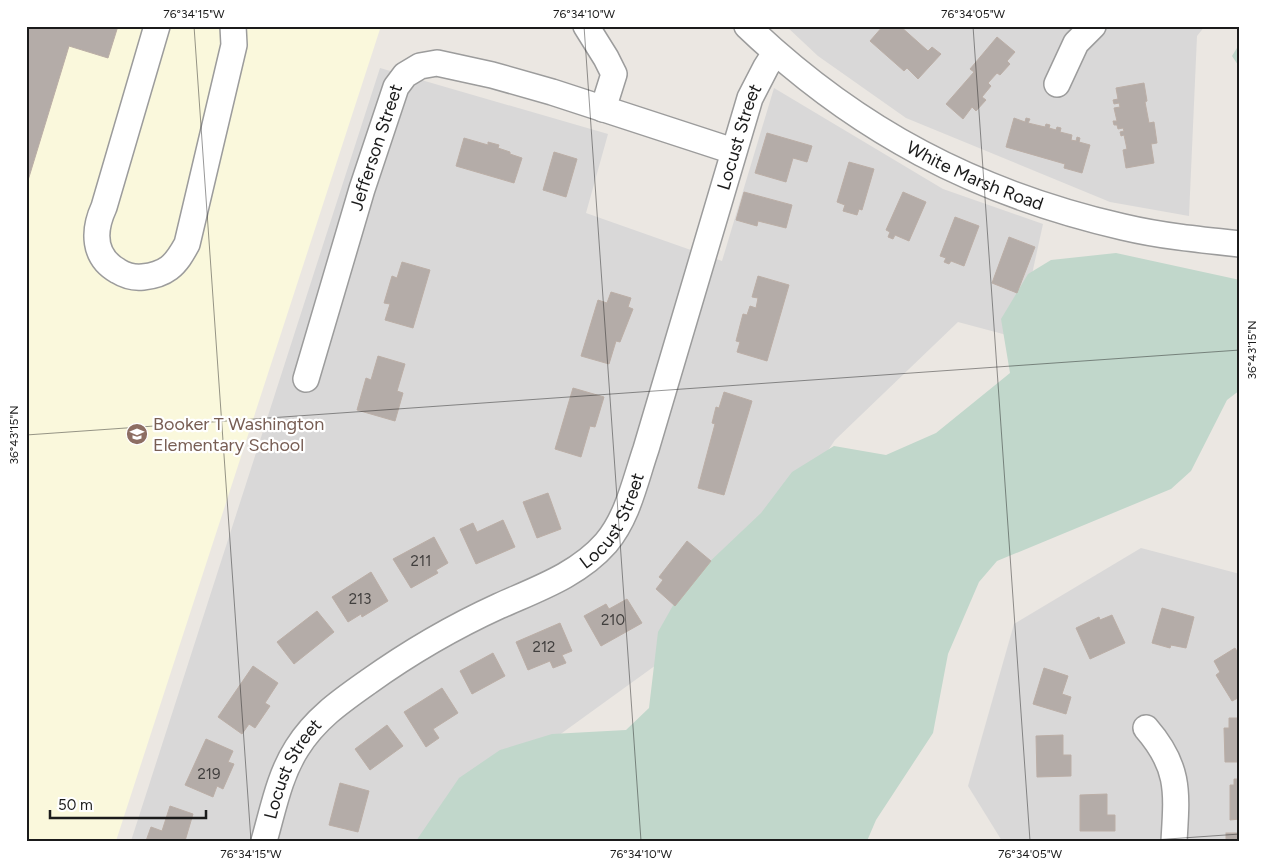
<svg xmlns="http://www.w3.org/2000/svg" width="1266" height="867" viewBox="0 0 1266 867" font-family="Figtree,sans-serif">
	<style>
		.residential { fill: #d9d8d8 }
		.education { fill: #faf8dc }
		.wetland { fill: #c1d7cb }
		.building { fill: #b4aca8; stroke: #bbaea6 }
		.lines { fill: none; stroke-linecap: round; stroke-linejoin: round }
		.minor-casing { stroke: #9c9c9c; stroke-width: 28 }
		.minor { stroke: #fff; stroke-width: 25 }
		.ticks { fill: none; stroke: #1b1b1b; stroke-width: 1; stroke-opacity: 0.45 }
		.labels { text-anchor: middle; stroke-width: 4.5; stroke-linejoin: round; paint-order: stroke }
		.number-label { font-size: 15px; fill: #413f3e }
		.street-label { font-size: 18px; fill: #1b1b1b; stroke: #fff }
		.education-label { font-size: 18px; fill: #785e54; stroke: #fff; text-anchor: start }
		.neatline { fill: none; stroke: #1b1b1b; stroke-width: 2 }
		.ticks-label { font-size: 12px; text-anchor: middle; fill: #1b1b1b }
	</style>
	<rect width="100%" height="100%" fill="#ebe7e2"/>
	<g class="residential">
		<path d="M 786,26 L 1205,26 L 1197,36 L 1189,216 L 1110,202 L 906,118 L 818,56 Z"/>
		<path d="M 380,68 L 608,134 L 586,213 L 722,261 L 774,88 L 943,189 L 1043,224 L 1018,338 L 958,322 L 835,440 L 710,626 L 515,767 L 442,841 L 131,841 Z"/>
		<path d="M 1141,548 L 1240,574 L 1240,841 L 1002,841 L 968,786 L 1014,624 Z"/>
	</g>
	<path class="education" d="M 26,26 L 381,26 L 116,841 L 26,841 Z"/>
	<g class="wetland">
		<path d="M 1240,43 L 1240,68 L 1232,56 Z"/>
		<path d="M 1116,253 L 1240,280 L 1240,390 L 1227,400 L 1191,471 L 1171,489 L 997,561 L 979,582 L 948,654 L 933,733 L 876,820 L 867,841 L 416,841 L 459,778 L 500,750 L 552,734 L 626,730 L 649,708 L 658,632 L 684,586 L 761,513 L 792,472 L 834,446 L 886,455 L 936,433 L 1010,373 L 1001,319 L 1028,274 L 1051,260 Z"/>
	</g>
	<g class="building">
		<path d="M 26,26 L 118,26 L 108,58 L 69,46 L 26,187 Z"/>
		<path d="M 883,26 L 900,26 L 928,51 L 932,47 L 941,54 L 918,79 L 907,68 L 904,71 L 870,41 Z"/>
		<path d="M 997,37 L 1015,52 L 1007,61 L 1010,64 L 1000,75 L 997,73 L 988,83 L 991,86 L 982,97 L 986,100 L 976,111 L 972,107 L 963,119 L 946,104 L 974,72 L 970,69 Z"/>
		<path d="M 1144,83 L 1147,101 L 1145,102 L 1149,123 L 1154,122 L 1157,143 L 1151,144 L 1154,163 L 1126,168 L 1123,150 L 1127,149 L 1124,135 L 1121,136 L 1120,132 L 1124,131 L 1123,128 L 1118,129 L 1117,125 L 1114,125 L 1113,121 L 1117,121 L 1114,108 L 1120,107 L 1119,103 L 1114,104 L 1113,100 L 1118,99 L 1116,88 Z"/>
		<path d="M 1014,118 L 1025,122 L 1026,118 L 1030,119 L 1028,123 L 1045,127 L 1046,124 L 1050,125 L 1049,128 L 1056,130 L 1057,127 L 1061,128 L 1060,132 L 1072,135 L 1071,140 L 1076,141 L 1077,137 L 1080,138 L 1079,142 L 1090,145 L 1082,173 L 1064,168 L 1065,164 L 1006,147 Z"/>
		<path d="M 767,133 L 812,146 L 807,162 L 793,158 L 786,182 L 755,173 Z"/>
		<path d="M 464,138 L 488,145 L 488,142 L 499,145 L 498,148 L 510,152 L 510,154 L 522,158 L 514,183 L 456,166 Z"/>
		<path d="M 554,152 L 577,159 L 566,197 L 543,190 Z"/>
		<path d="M 849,162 L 874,169 L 862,210 L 859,209 L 857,215 L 843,211 L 845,205 L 837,202 Z"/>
		<path d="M 744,192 L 792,205 L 786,228 L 758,221 L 757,226 L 736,220 Z"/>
		<path d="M 903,192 L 926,202 L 909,241 L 895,235 L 893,239 L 888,237 L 890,232 L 886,230 Z"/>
		<path d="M 955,217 L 979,226 L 964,266 L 951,261 L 949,264 L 944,262 L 946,258 L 940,256 Z"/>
		<path d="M 1009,237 L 1035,247 L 1017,293 L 992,283 Z"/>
		<path d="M 402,262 L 430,270 L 413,328 L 385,320 L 390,304 L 384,303 L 392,276 L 397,278 Z"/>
		<path d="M 758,276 L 789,285 L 767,361 L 737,352 L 740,342 L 736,341 L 743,314 L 747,315 L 750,306 L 756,308 L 758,298 L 752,297 Z"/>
		<path d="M 611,292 L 631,298 L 628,307 L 633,309 L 620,342 L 616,341 L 609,364 L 581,356 L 598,300 L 607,303 Z"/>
		<path d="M 378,356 L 405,364 L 397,391 L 403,393 L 395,421 L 357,410 L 366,378 L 371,380 Z"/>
		<path d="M 573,388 L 604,397 L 595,427 L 590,426 L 581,457 L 555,449 Z"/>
		<path d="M 724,392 L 752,401 L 724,495 L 698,488 L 715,424 L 712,423 L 716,407 L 719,408 Z"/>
		<path d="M 548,493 L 561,529 L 537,538 L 523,502 Z"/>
		<path d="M 503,520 L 515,547 L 476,564 L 460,529 L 473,523 L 477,532 Z"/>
		<path d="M 434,537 L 448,563 L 436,570 L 438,573 L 411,588 L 393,559 Z"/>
		<path d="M 687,541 L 711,561 L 675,606 L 656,589 L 663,580 L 659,577 Z"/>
		<path d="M 371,572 L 388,601 L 362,617 L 361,614 L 348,622 L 332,597 Z"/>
		<path d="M 627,599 L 642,623 L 601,646 L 584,616 L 606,604 L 609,609 Z"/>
		<path d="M 1162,608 L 1194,617 L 1186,648 L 1171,645 L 1170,648 L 1152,643 Z"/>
		<path d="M 317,611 L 334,632 L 294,664 L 277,642 Z"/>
		<path d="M 1112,615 L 1125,643 L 1090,659 L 1076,628 L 1099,617 L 1100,620 Z"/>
		<path d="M 560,623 L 572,651 L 562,655 L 566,663 L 553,668 L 550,661 L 528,670 L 516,642 Z"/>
		<path d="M 1235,648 L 1240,656 L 1240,697 L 1232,701 L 1216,675 L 1220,672 L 1214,661 Z"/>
		<path d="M 493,653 L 505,676 L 472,694 L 460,671 Z"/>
		<path d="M 253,666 L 278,683 L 265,703 L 270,706 L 255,728 L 249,724 L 242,734 L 218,717 Z"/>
		<path d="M 1044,668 L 1068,676 L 1062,694 L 1071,697 L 1066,714 L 1033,704 Z"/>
		<path d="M 442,688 L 458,713 L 433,729 L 439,738 L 426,747 L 404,712 Z"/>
		<path d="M 1229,718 L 1240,718 L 1240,762 L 1225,762 L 1224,728 L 1229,728 Z"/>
		<path d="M 387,725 L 403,746 L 370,770 L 355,749 Z"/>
		<path d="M 1063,735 L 1063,755 L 1071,755 L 1071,776 L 1037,777 L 1036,736 Z"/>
		<path d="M 206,739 L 233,751 L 228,762 L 234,764 L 223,789 L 217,786 L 213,797 L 185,785 Z"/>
		<path d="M 1234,779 L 1240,779 L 1240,819 L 1230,820 L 1230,785 L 1234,785 Z"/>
		<path d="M 340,783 L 369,791 L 358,832 L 329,825 Z"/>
		<path d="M 1107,794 L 1107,815 L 1115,815 L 1115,831 L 1080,831 L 1080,795 Z"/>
		<path d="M 170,806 L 193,814 L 185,841 L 146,841 L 151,827 L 162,831 Z"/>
		<rect x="1226" y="833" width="14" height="8"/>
	</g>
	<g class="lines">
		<g class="minor-casing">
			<g id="minor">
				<path d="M 157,26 L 104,207 C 93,231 93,257 118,271 C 126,276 134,278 143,277 C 153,276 161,274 169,268 C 177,262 182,253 187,244 L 234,45 L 233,26"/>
				<path d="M 586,26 L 606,58 L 614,74 L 603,109"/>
				<path id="s1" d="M 747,26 C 857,131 976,193 1123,227 C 1161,236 1201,240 1240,244"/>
				<path d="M 1057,84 L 1076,43 L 1093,26"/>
				<path id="s2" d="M 306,379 L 362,189 L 396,87 L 405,75 L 420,66 L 437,63 L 492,75 L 552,92 L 733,151"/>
				<path d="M 1146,728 C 1180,767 1177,792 1174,841"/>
				<path id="s3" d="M 264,841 C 273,810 279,776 297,748 C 315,719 341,701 368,682 C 410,652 453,627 499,606 C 537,589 578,575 606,543 C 628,517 635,481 646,449 L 750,98 L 766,67 L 775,53"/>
			</g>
		</g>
		<use href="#minor" class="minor"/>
	</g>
	<path class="ticks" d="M 194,26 L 251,841M 584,26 L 641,841M 973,26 L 1030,841M 26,435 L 1240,350M 1139,841 L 1240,834"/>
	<defs>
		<g id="school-disc" transform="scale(1.125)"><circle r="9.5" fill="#8d6e63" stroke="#fff"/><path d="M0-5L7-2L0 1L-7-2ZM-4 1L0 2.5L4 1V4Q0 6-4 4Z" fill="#fff"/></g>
	</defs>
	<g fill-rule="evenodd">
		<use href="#school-disc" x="137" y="434"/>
	</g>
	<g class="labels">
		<g class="number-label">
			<text x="421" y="566">211</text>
			<text x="360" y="604">213</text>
			<text x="613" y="625">210</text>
			<text x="544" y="652">212</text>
			<text x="209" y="779">219</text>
		</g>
		<g class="street-label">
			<text dy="6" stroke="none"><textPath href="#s3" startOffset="902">Locust Street</textPath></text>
			<text dy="6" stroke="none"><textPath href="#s2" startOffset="242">Jefferson Street</textPath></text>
			<text dy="6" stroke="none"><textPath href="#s1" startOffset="275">White Marsh Road</textPath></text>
			<text dy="6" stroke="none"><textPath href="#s3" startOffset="496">Locust Street</textPath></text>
			<text dy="6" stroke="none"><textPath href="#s3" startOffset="78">Locust Street</textPath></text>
		</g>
		<g class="education-label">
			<text x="153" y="430">Booker T Washington<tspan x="153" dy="21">Elementary School</tspan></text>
		</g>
	</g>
	<rect width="1266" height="867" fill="none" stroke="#ffffff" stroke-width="55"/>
	<path d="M50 810v8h156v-8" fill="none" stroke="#1b1b1b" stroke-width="2.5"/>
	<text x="58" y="810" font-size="15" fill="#1b1b1b" stroke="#ffffff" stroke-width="4" paint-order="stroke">50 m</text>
	<rect x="28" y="28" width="1210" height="812" class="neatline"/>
	<g class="ticks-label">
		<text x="194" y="18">76°34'15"W</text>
		<text x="584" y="18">76°34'10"W</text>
		<text x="973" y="18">76°34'05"W</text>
		<text transform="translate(1252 350) rotate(-90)" y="4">36°43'15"N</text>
		<text transform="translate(14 435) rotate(-90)" y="4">36°43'15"N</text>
		<text x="251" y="858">76°34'15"W</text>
		<text x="641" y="858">76°34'10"W</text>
		<text x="1030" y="858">76°34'05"W</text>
	</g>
</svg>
